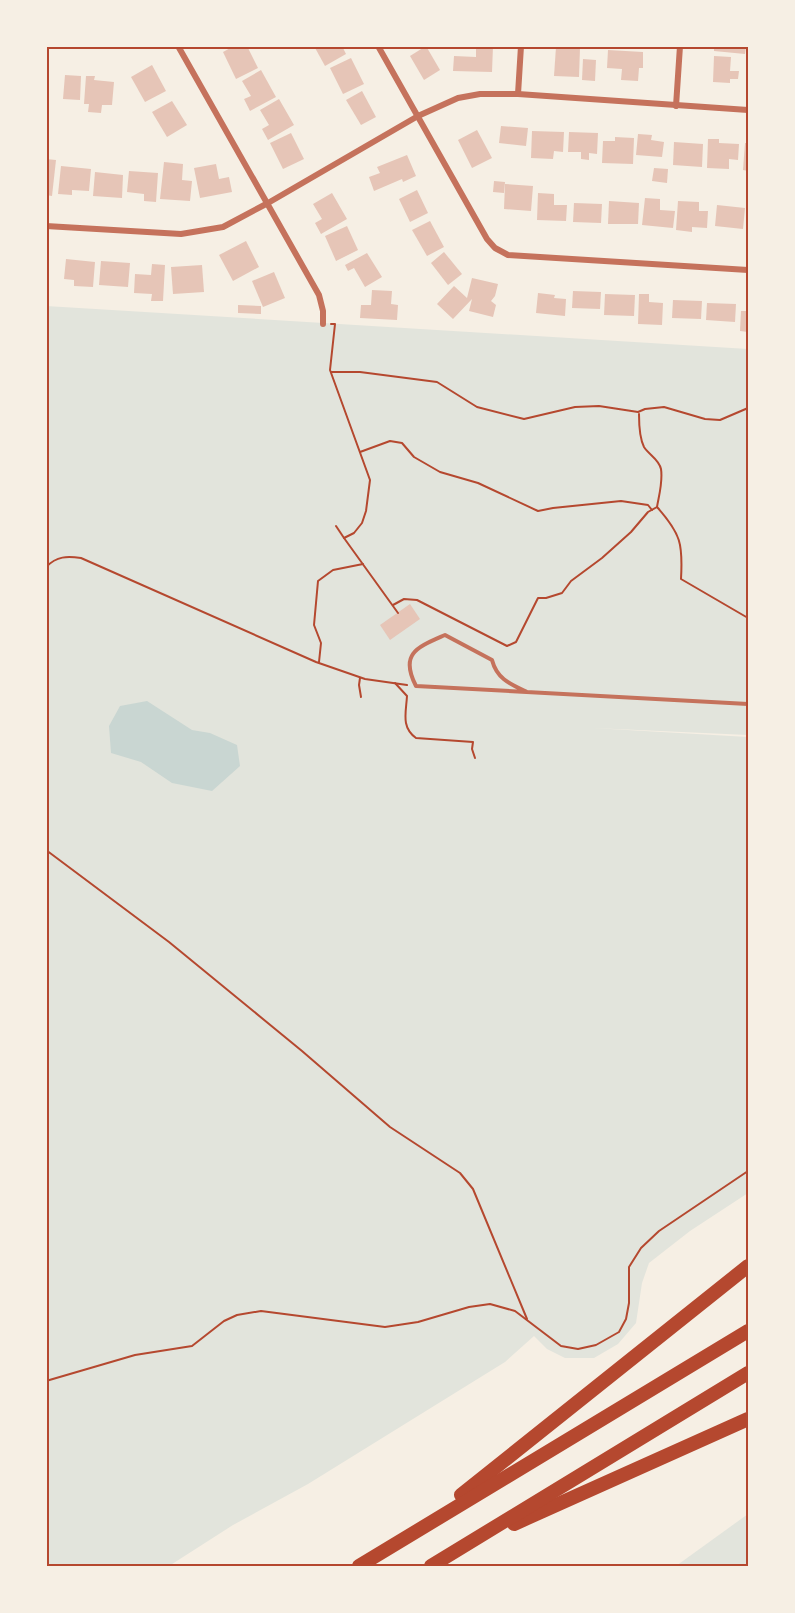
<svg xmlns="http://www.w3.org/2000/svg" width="795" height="1613" viewBox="0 0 795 1613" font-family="'IBM Plex Sans',sans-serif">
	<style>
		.green { fill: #e2e4dc }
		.water { fill: #c9d6d2 }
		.building { fill: #e6c5b7 }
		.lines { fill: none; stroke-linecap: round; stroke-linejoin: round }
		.path { stroke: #b5482f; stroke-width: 2 }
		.service { stroke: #c5725c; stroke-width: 4 }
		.minor { stroke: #c5725c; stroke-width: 6 }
		.motorway { stroke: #b5482f; stroke-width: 14 }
		.neatline { fill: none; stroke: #b5482f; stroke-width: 2 }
	</style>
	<rect width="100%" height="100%" fill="#f6efe4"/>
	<g class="green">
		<path d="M 46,306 L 748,349 L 748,735 L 593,728 L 748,737 L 748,1193 L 690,1231 L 649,1263 L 642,1283 L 636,1323 L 618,1344 L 594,1358 L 565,1358 L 547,1349 L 534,1336 L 505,1362 L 308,1484 L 233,1525 L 169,1566 L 47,1566 Z"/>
		<path d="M 748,1514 L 748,1566 L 676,1566 Z"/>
	</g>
	<path class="water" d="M 147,701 L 192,730 L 210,733 L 237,745 L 240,766 L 212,791 L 172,783 L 141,762 L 111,753 L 109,726 L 120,706 Z"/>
	<g class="building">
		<path d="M 234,46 L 247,46 L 258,68 L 236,79 L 223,52 Z"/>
		<path d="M 314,46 L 342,46 L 346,54 L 325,66 Z"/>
		<path d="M 426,46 L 440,70 L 424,80 L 410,56 Z"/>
		<path d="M 476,46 L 493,46 L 492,72 L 453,71 L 454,56 L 476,57 Z"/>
		<path d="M 714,46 L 746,46 L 745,54 L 714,51 Z"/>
		<path d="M 556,47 L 580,48 L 579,77 L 554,76 Z"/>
		<path d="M 608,50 L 643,52 L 643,68 L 639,68 L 638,81 L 621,80 L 622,69 L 607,68 Z"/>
		<path d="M 714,56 L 731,57 L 730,71 L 739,71 L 738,79 L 730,79 L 730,83 L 713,82 Z"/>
		<path d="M 351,58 L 364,84 L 343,94 L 330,68 Z"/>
		<path d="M 583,59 L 596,60 L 595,81 L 582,80 Z"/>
		<path d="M 152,65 L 166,91 L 145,102 L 131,77 Z"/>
		<path d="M 261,70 L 276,97 L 250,111 L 244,99 L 251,96 L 242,81 Z"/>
		<path d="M 65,75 L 81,76 L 80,100 L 63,99 Z"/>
		<path d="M 86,76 L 95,76 L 94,80 L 114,82 L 112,105 L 102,105 L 101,113 L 88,112 L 89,104 L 84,104 Z"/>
		<path d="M 362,91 L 376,117 L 361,125 L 346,100 Z"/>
		<path d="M 279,99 L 294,125 L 268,140 L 262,129 L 269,125 L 260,110 Z"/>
		<path d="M 172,101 L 187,125 L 167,137 L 152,112 Z"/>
		<path d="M 501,126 L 528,128 L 526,146 L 499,143 Z"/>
		<path d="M 477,130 L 492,158 L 472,168 L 458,140 Z"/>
		<path d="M 532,131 L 564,132 L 563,152 L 554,151 L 553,159 L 531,158 Z"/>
		<path d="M 569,132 L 598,133 L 597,154 L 589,153 L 589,160 L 581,159 L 581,152 L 568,152 Z"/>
		<path d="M 291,133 L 304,159 L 283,169 L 270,143 Z"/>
		<path d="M 638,134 L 652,135 L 651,140 L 664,142 L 662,157 L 636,155 Z"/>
		<path d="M 615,137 L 634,138 L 633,164 L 602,163 L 603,141 L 615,141 Z"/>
		<path d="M 708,139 L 719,139 L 719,143 L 739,144 L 738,160 L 729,159 L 729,169 L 707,168 Z"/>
		<path d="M 674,142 L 703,144 L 702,167 L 673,165 Z"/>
		<path d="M 745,143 L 748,143 L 748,171 L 743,170 Z"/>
		<path d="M 407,155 L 416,176 L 403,182 L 402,179 L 374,191 L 369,177 L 380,173 L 377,167 Z"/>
		<path d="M 46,159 L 56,160 L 52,196 L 46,195 Z"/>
		<path d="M 164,162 L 183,164 L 182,180 L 192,181 L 190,201 L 160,199 Z"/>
		<path d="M 216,164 L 219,179 L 229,177 L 232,192 L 200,198 L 194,168 Z"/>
		<path d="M 61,166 L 91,169 L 89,191 L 72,190 L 72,195 L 58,194 Z"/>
		<path d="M 654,168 L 668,169 L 667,183 L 652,181 Z"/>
		<path d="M 129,171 L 158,173 L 156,202 L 144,201 L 144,194 L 127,192 Z"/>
		<path d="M 95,172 L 123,175 L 122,198 L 93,196 Z"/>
		<path d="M 494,181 L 505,182 L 504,193 L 493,192 Z"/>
		<path d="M 505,184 L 533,186 L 531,211 L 504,209 Z"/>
		<path d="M 417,190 L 428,213 L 410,222 L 399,199 Z"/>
		<path d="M 332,193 L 347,219 L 321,234 L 315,223 L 322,219 L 313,204 Z"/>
		<path d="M 538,193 L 554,194 L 554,205 L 567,205 L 566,221 L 537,220 Z"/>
		<path d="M 645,198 L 660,199 L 660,210 L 675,211 L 673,228 L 642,225 Z"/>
		<path d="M 609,201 L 639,203 L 638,224 L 608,224 Z"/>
		<path d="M 678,201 L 699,202 L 699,211 L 708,211 L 707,228 L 692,227 L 692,232 L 676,230 Z"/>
		<path d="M 574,203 L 602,204 L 601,223 L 573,222 Z"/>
		<path d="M 717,205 L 745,208 L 743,229 L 715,226 Z"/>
		<path d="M 430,221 L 444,247 L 427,256 L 412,230 Z"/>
		<path d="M 347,226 L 358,250 L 336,261 L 325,236 Z"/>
		<path d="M 246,241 L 259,267 L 233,281 L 219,255 Z"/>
		<path d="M 444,252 L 462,274 L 448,285 L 431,263 Z"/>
		<path d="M 367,253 L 382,277 L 365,287 L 354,268 L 348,271 L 345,265 Z"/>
		<path d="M 66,259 L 95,262 L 93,287 L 74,286 L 74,280 L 64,279 Z"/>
		<path d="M 101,261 L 130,263 L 128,287 L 99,285 Z"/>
		<path d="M 152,264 L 165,265 L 163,301 L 151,301 L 152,294 L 134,293 L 135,274 L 151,275 Z"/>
		<path d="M 202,265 L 204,292 L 173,294 L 171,267 Z"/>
		<path d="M 274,272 L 285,298 L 263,307 L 252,281 Z"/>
		<path d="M 472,278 L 498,284 L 495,296 L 491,301 L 496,305 L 493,317 L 469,311 L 472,299 L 453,319 L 437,304 L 454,286 L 467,298 Z"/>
		<path d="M 372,290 L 392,291 L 391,304 L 398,305 L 397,320 L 360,318 L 361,305 L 371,305 Z"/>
		<path d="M 573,291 L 601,292 L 600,309 L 572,308 Z"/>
		<path d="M 538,293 L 555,295 L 554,298 L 566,299 L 565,316 L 536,313 Z"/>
		<path d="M 605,294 L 635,295 L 634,316 L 604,315 Z"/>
		<path d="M 639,294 L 649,294 L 649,302 L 663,303 L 662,325 L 638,324 Z"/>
		<path d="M 673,300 L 702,301 L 701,319 L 672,318 Z"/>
		<path d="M 707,303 L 736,304 L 735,322 L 706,320 Z"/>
		<path d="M 238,305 L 261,306 L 261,314 L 238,313 Z"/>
		<path d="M 741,311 L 748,311 L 748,332 L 740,331 Z"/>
		<path d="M 410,604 L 420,619 L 390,640 L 380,625 Z"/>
	</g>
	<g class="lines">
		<g class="path">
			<path d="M 331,324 L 335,324 L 330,370 L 370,480 L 366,511 L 362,523 L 354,533 L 344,538 L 398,613"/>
			<path d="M 331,372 L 360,372 L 437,382 L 477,407 L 524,419 L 575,407 L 599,406 L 638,412 L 645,409 L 664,407 L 705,419 L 720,420 L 748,408"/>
			<path d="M 639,414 C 639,424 639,437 644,447 C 649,455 659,459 661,469 C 663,482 659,495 657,507 C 681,534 683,544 681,579 L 748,618"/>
			<path d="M 360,452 L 390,441 L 402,443 L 414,457 L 440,472 L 478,483 L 538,511 L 553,508 L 621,501 L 648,505 L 652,510"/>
			<path d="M 336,526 L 344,538"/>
			<path d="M 46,567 C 57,556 67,556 81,558 L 316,662 L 365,679 L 407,685"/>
			<path d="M 393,605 L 404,599 L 417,600 L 507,646 L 516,642 L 538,598 L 546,598 L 562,593 L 571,581 L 602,558 L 631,532 L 648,512 L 657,507"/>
			<path d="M 319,662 L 321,643 L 314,625 L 318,581 L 333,570 L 363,564"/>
			<path d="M 360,678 L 359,685 L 361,697"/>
			<path d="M 395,683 L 407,696 C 406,713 401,727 416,738 L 473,742 L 472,749 L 475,758"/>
			<path d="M 46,850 L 169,942 L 302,1051 L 390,1127 L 460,1173 L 473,1189 L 527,1319"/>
			<path d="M 46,1381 L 135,1355 L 192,1346 L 224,1321 L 237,1315 L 261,1311 L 385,1327 L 418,1322 L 469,1307 L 490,1304 L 515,1311 L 561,1346 L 578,1349 L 596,1345 L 619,1332 L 626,1319 L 629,1303 L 629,1267 L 641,1248 L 659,1231 L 748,1171"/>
		</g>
		<path class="service" d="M 527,692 C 510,684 497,679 492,660 L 445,635 C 418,647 399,653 416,686 L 748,704"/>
		<g class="minor">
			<path d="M 105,46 L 113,46"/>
			<path d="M 178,46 L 319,295 L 323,311 L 323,324"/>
			<path d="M 378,46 L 487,239 L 495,248 L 508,255 L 748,270"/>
			<path d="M 518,94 L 521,46"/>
			<path d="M 676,106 L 680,46"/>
			<path d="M 46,226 L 181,234 L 223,227 L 268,203 L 418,116 L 458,98 L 480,94 L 518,94 L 748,110"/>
		</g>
		<g class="motorway">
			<path d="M 461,1495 L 748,1266"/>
			<path d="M 514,1524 L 748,1419"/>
			<path d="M 359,1566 L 748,1331"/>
			<path d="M 431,1566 L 748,1373"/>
		</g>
	</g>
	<rect width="795" height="1613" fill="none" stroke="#f6efe4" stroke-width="96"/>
	<rect x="48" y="48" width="699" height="1517" class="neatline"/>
</svg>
